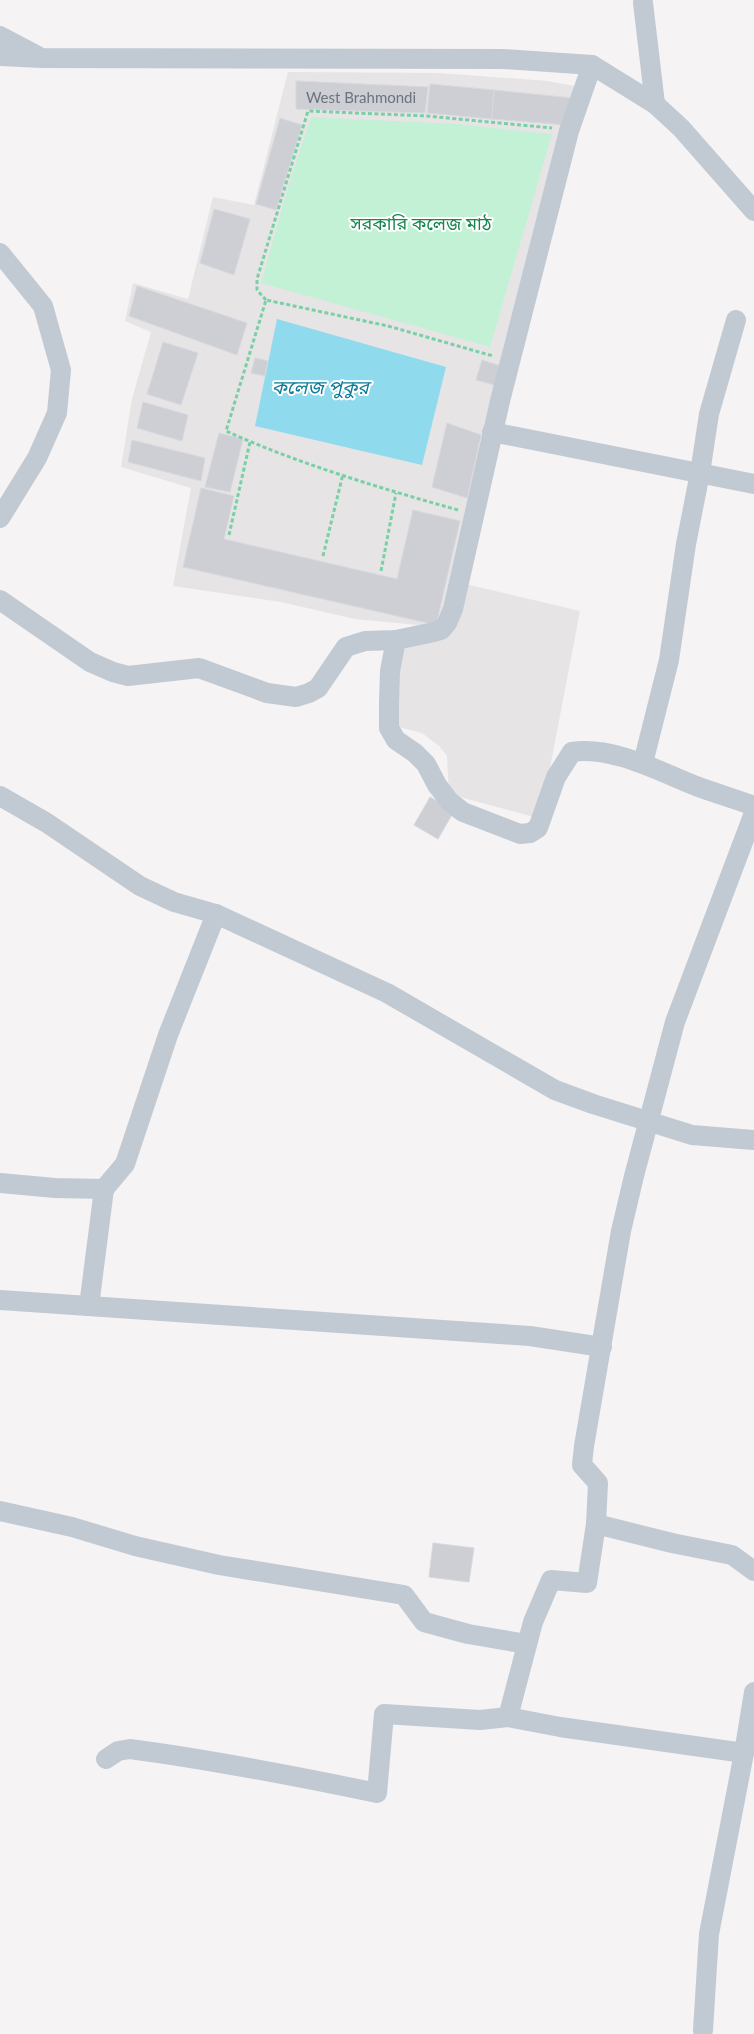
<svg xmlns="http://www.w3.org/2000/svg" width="754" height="2034" viewBox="0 0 754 2034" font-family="Lato,'Noto Sans Bengali',sans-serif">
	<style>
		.education { fill: #e6e4e5 }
		.green { fill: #c3f1d5 }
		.water { fill: #90daee }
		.building { fill: #cdcfd5; stroke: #d7d9de }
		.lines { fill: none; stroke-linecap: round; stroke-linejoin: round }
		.path { stroke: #7ad0a6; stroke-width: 3; stroke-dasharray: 4 2.5; stroke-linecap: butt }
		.minor { stroke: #c1cad2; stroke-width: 20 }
		.labels { text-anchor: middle; stroke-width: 4; stroke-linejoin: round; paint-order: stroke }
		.number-label { font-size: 15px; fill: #6b747e }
		.park-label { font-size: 18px; fill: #17864f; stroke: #fff }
		.water-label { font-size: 19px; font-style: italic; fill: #0c7c9b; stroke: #fff }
	</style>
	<rect width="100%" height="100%" fill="#f5f3f3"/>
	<g class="education">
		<path d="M 288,72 L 439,73 L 547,81 L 580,87 L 438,627 L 355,619 L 281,602 L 173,586 L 191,488 L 121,467 L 132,399 L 151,332 L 125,321 L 133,283 L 188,299 L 213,197 L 254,205 Z"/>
		<path d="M 461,583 L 580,611 L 549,773 L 538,818 L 449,794 L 447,756 L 439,746 L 422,733 L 391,725 L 395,690 L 406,643 L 432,640 Z"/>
	</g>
	<path class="green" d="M 311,117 L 455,124 L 552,134 L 490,347 L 261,283 L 289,184 Z"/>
	<path class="water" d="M 277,319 L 446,367 L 422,465 L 255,426 Z"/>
	<g class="building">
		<path d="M 296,81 L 428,87 L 425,113 L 296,109 Z"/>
		<path d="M 430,84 L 494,90 L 492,119 L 427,113 Z"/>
		<path d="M 494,90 L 572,98 L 567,125 L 492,119 Z"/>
		<path d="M 280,118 L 302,125 L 276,210 L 256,204 Z"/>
		<path d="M 214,209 L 250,219 L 234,275 L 200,263 Z"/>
		<path d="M 137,286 L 247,323 L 237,355 L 129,316 Z"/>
		<path d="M 163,342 L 198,353 L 181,405 L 147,394 Z"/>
		<path d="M 255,358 L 268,361 L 265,376 L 251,373 Z"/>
		<path d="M 482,360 L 504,367 L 498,386 L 476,380 Z"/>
		<path d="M 143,402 L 188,415 L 182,441 L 137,428 Z"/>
		<path d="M 447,423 L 481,435 L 467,498 L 432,487 Z"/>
		<path d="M 219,433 L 243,439 L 230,492 L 205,487 Z"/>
		<path d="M 132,440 L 205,458 L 201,481 L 128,462 Z"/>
		<path d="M 201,488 L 234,496 L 224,539 L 397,579 L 413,510 L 460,521 L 436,625 L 183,567 Z"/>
		<path d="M 430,797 L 454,811 L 438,839 L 414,825 Z"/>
		<path d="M 433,1543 L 474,1548 L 469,1582 L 429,1577 Z"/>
	</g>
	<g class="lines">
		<g class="path">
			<path d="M 266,300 L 257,290 L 257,279 L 308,111 L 427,116 L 552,128"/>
			<path d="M 458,510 C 380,488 299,464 226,431 L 266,300 L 388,326 L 493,356"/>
			<path d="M 229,535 L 250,442"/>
			<path d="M 323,556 L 343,474"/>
			<path d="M 381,571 L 396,493"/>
		</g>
		<g class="minor">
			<path d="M 643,3 L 655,104"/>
			<path d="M 0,36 L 38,56"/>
			<path d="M 0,56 L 42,58 L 503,59 L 592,65 L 655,104 L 681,128 L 754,211"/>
			<path d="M 0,253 L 43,306 L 61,370 L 57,413 L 37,458 L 0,518"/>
			<path d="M 492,432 L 754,484"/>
			<path d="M 0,600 L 90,662 L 113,672 L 128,676 L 199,668 L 267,693 L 296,697 L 309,693 L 318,688 L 346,647 L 365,641 L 396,640 L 434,632 L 441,630 L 447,623 L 453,609 L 500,401 L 569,131 L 592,65"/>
			<path d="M 396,640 L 390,671 L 389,702 L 389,728 L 396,740 L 415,753 L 426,764 L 437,785 L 450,802 L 463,812 L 520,834 L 530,833 L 538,828 L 556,777 L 572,752 C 613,746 658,771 696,786 C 715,793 735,799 754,806"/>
			<path d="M 643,763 L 669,660 L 686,544 L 700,473 L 709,414 L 736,320"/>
			<path d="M 0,796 L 47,823 L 140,886 L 174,902 L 216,914 L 387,993 L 555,1090 L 593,1104 L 692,1135 L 754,1140"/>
			<path d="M 0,1183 L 55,1188 L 104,1189 L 125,1164 L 168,1035 L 216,914"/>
			<path d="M 0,1300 L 530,1336 L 602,1347"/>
			<path d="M 89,1306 L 104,1189"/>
			<path d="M 0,1511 L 72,1527 L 135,1546 L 219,1565 L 404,1595 L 424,1622 L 468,1634 L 527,1644"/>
			<path d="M 596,1524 L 672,1543 L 732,1555 L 754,1571"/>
			<path d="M 508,1717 L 533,1622 L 551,1580 L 587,1583 L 596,1524 L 598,1483 L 582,1465 L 584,1446 L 621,1231 L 634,1176 L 675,1022 L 754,813"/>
			<path d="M 106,1759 L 118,1751 L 130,1749 C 213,1760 295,1776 377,1793 L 384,1714 L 480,1720 L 508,1717 L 560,1727 L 744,1753 L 754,1692"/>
			<path d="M 703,2030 L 709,1934 L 744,1753"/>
		</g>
	</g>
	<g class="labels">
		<g class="number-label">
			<text x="361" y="103">West Brahmondi</text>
		</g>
		<g class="park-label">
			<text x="421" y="230">সরকারি কলেজ মাঠ</text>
		</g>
		<g class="water-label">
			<text x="320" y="394">কলেজ পুকুর</text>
		</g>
	</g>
</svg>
